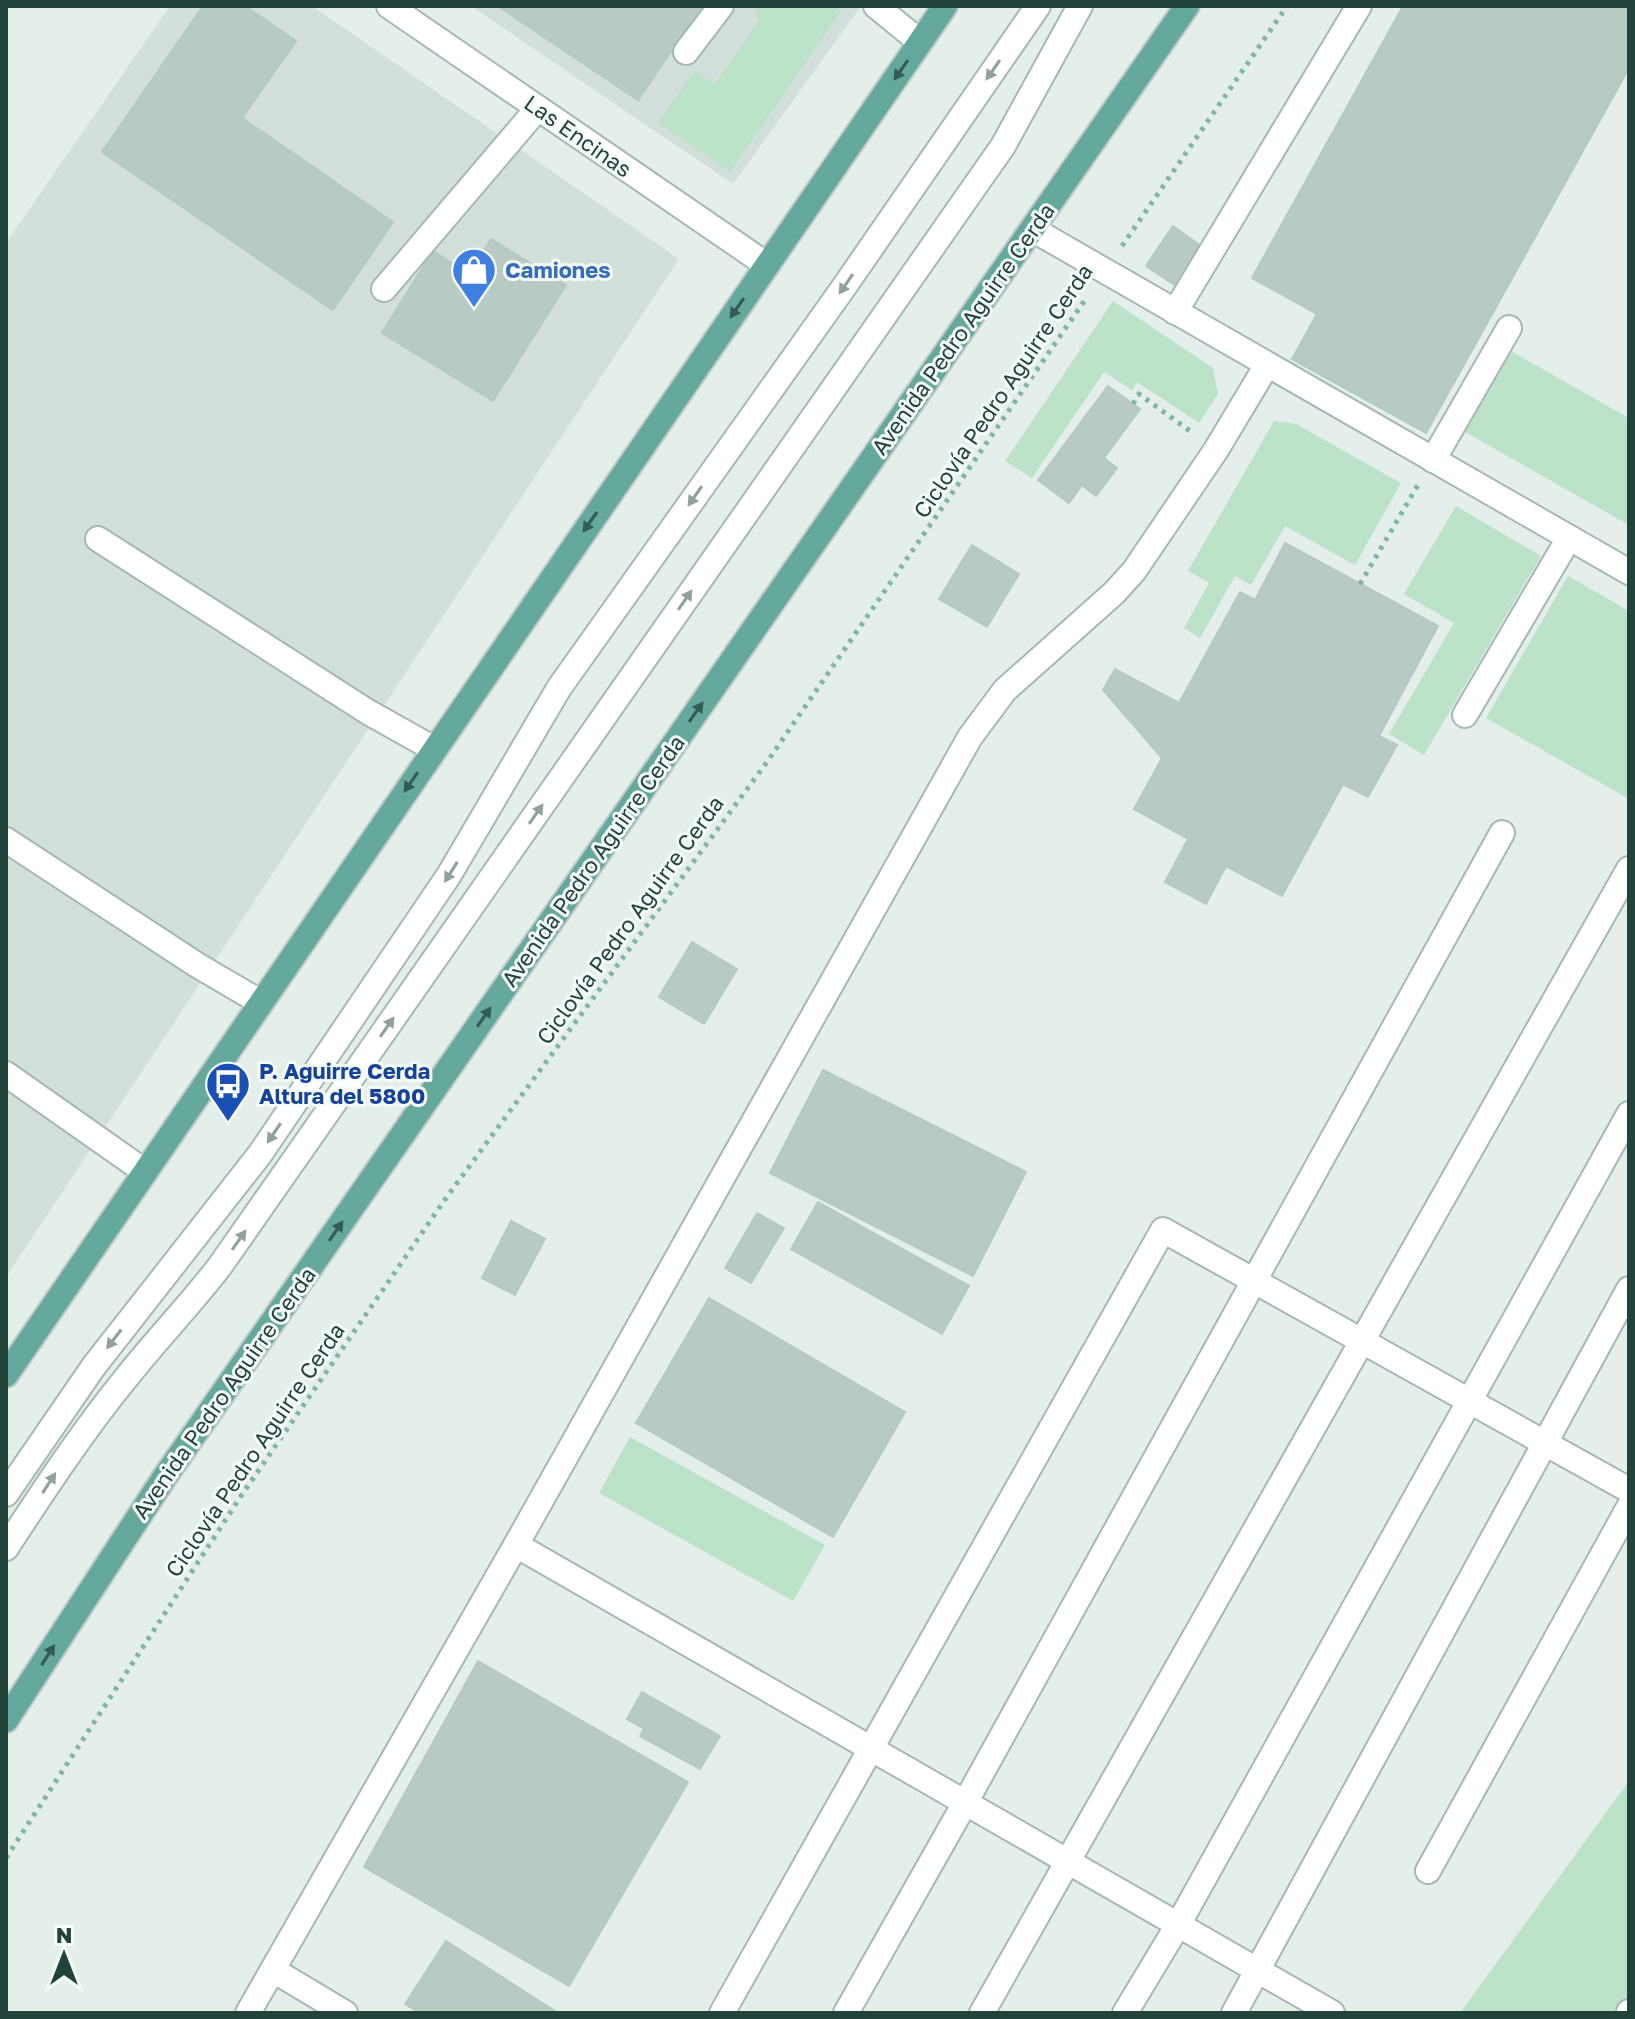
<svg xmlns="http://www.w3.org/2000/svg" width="1635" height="2019" viewBox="0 0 1635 2019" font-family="'Golos Text',sans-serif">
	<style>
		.built { fill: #d2dfda }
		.green { fill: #bce2c9 }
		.building { fill: #b9cac4; stroke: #b6c9c3; stroke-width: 2 }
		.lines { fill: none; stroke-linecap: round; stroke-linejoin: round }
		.service-casing { stroke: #a6b8b3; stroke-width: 28 }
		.minor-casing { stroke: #a6b8b3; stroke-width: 28 }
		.primary-casing { stroke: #c1cac8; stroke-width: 28 }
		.path { stroke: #82b5a9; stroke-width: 5; stroke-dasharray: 4 6; stroke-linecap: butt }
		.service { stroke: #fff; stroke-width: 24 }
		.minor { stroke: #fff; stroke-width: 24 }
		.primary { stroke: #65a89c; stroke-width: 24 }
		.oneway { fill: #325c54 }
		.oneway2 { fill: #90a19e }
		.labels { text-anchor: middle; stroke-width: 6; stroke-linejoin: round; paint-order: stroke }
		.street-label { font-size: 22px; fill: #21433c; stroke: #f5fbf8 }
		.shop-label { font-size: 22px; font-weight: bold; fill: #366cbe; stroke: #f5fbf8; text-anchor: start }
		.transit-label { font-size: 22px; font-weight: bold; fill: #164399; stroke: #f5fbf8; text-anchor: start }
	</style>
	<rect width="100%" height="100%" fill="#e4efeb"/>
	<g class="built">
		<path d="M 170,6 L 312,6 L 679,259 L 6,1277 L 6,243 Z"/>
		<path d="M 471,6 L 861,6 L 733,184 Z"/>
	</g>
	<g class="green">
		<path d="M 753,6 L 834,6 L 841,11 L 730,172 L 658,123 L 694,71 L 715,84 L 759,21 Z"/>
		<path d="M 1113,301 L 1213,368 L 1218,394 L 1199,423 L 1137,382 L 1132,390 L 1104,372 L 1032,478 L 1005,461 Z"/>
		<path d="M 1511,351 L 1629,418 L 1629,525 L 1465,432 Z"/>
		<path d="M 1274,421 L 1296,424 L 1401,483 L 1355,565 L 1285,526 L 1251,585 L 1235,576 L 1200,638 L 1184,628 L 1209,583 L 1188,571 Z"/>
		<path d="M 1456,506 L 1541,556 L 1424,755 L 1389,734 L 1454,623 L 1404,594 Z"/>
		<path d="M 1568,576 L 1629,611 L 1629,799 L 1486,718 Z"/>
		<path d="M 630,1437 L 825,1545 L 793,1601 L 599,1493 Z"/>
		<path d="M 1629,1781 L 1629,2013 L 1460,2013 Z"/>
	</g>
	<g class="building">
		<path d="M 203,6 L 245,6 L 296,41 L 242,118 L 393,222 L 333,310 L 102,152 Z"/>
		<path d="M 498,6 L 702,6 L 638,100 Z"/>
		<path d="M 1403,6 L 1629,6 L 1629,68 L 1426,433 L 1292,359 L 1317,314 L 1252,278 Z"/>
		<path d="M 1173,226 L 1201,246 L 1175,285 L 1146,266 Z"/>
		<path d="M 491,239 L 566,285 L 493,401 L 382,333 L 433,251 L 469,274 Z"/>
		<path d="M 1108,386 L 1140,409 L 1104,458 L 1117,468 L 1096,496 L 1082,485 L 1069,503 L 1038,480 Z"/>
		<path d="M 1285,543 L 1438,626 L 1379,736 L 1397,745 L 1368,797 L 1343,784 L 1282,896 L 1226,866 L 1206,904 L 1165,882 L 1188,839 L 1134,809 L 1162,758 L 1103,690 L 1115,669 L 1179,703 L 1240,592 L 1255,600 Z"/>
		<path d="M 972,545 L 1019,574 L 987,627 L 939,599 Z"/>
		<path d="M 692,942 L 737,969 L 704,1024 L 659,997 Z"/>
		<path d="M 823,1070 L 1026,1172 L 973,1276 L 770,1173 Z"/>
		<path d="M 818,1202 L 969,1286 L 942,1334 L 791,1249 Z"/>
		<path d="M 757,1213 L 784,1228 L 751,1283 L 725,1268 Z"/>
		<path d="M 511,1221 L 545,1239 L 515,1295 L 482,1278 Z"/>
		<path d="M 709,1298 L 905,1412 L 833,1537 L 636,1423 Z"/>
		<path d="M 478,1661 L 688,1782 L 569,1986 L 364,1867 Z"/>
		<path d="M 642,1692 L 720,1736 L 700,1769 L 640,1736 L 644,1729 L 627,1719 Z"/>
		<path d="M 446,1941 L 558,2013 L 420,2013 L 405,2004 Z"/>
	</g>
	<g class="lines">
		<g class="service-casing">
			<g id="service">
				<path d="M 876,6 L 920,42"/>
				<path d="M 686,52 L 721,6"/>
				<path d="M 1032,229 L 1629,572"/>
				<path d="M 384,289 L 538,108"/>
				<path d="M 1175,312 L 1359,6"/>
				<path d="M 1433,460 L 1509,328"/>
				<path d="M 98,539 L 368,712 L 434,749"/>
				<path d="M 1465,715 L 1569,538"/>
				<path d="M 6,840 L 197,965 L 260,1002"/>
				<path d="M 6,1074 L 144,1171"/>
				<path d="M 6,1494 L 94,1366 L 260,1154 L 449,875 L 559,688 L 844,287 L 1038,6"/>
				<path d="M 516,1545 L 1332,2013"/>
				<path d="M 6,1548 C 44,1490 82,1432 126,1378 C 156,1340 190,1305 220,1266 L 1003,146 L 1080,6"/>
				<path d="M 1428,1871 L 1629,1507"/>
				<path d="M 273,1970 L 345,2013"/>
				<path d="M 248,2013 L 516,1545 L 970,737 L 1005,690 L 1114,593 L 1134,571 L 1216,450 L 1267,365"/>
				<path d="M 722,2013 L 1163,1230 L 1629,1490"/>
				<path d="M 846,2013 L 965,1803 L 1502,833"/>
				<path d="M 982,2013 L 1629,869"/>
				<path d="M 1125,2013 L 1178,1925 L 1629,1114"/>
				<path d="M 1234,2013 L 1629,1289"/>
				<path d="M 1629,2013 L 1629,2012"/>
			</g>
		</g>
		<g class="minor-casing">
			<path id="minor" d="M 389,6 L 767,265"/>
		</g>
		<g class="primary-casing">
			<g id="primary">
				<path d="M 6,1375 L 945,6"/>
				<path d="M 6,1720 L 166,1475 L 1187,6"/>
			</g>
		</g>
		<g class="path">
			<path d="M 1122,246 L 1287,6"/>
			<path d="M 1133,404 L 1139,394 L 1190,431"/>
			<path d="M 1360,584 L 1418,485"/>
			<path d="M 6,1858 L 241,1496 L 446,1198 L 767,762 L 1087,297"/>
		</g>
		<use href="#service" class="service"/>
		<use href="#minor" class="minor"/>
		<use href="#primary" class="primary"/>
	</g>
	<defs><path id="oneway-solid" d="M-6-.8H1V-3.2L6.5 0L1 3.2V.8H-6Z" transform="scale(2)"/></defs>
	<g class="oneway">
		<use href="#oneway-solid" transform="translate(901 70) rotate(125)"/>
		<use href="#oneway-solid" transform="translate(737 308) rotate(125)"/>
		<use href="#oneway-solid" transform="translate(590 522) rotate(125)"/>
		<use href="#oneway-solid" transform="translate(696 712) rotate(-55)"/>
		<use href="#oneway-solid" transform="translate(411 782) rotate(125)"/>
		<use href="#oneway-solid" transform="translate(484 1017) rotate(-55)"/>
		<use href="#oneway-solid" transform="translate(336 1231) rotate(-55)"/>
		<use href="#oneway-solid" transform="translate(48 1655) rotate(-57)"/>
	</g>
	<g class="oneway2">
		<use href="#oneway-solid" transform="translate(993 70) rotate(125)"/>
		<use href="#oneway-solid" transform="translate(846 284) rotate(125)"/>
		<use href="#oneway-solid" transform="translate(695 496) rotate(125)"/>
		<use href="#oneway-solid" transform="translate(685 600) rotate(-55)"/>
		<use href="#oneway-solid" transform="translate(536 814) rotate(-55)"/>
		<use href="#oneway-solid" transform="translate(451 872) rotate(122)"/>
		<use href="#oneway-solid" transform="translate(387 1027) rotate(-55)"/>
		<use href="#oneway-solid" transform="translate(274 1133) rotate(124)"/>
		<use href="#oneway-solid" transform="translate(239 1240) rotate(-55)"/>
		<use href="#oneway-solid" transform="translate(114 1339) rotate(127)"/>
		<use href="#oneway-solid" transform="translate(49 1483) rotate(-57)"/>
	</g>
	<defs>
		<g id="shop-pin" transform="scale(2.3)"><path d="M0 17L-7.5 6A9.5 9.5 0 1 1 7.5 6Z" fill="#3f7fe0" stroke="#f5fbf8"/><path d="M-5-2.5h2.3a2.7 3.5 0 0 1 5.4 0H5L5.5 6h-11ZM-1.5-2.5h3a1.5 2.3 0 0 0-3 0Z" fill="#fff"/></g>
		<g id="bus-pin" transform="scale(2.3)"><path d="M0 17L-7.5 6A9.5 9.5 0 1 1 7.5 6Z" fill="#1a4fb4" stroke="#f5fbf8"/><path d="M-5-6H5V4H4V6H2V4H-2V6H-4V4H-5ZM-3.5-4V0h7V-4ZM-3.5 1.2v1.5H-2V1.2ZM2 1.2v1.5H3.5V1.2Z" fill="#fff"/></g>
	</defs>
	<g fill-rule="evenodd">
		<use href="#shop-pin" x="474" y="270"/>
		<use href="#bus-pin" x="228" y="1084"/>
	</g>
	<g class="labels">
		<g class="street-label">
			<text transform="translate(578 136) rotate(35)" y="8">Las Encinas</text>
			<text transform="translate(963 329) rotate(-55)" y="8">Avenida Pedro Aguirre Cerda</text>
			<text transform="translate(1003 391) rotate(-56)" y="8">Ciclovía Pedro Aguirre Cerda</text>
			<text transform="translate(593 861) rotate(-55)" y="8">Avenida Pedro Aguirre Cerda</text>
			<text transform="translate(630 920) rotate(-54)" y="8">Ciclovía Pedro Aguirre Cerda</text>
			<text transform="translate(224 1393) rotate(-55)" y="8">Avenida Pedro Aguirre Cerda</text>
			<text transform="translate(255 1450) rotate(-56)" y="8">Ciclovía Pedro Aguirre Cerda</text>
		</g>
		<g class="shop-label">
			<text x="505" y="278">Camiones</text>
		</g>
		<g class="transit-label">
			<text x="259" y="1079">P. Aguirre Cerda<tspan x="259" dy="25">Altura del 5800</tspan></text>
		</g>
	</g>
	<rect width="1635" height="2019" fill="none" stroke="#21433c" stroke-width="16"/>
	<g transform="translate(64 1955)" stroke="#f5fbf8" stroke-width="6" paint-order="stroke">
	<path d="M0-6L14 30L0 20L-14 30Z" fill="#21433c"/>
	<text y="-12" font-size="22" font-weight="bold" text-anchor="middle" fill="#21433c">N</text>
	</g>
</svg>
